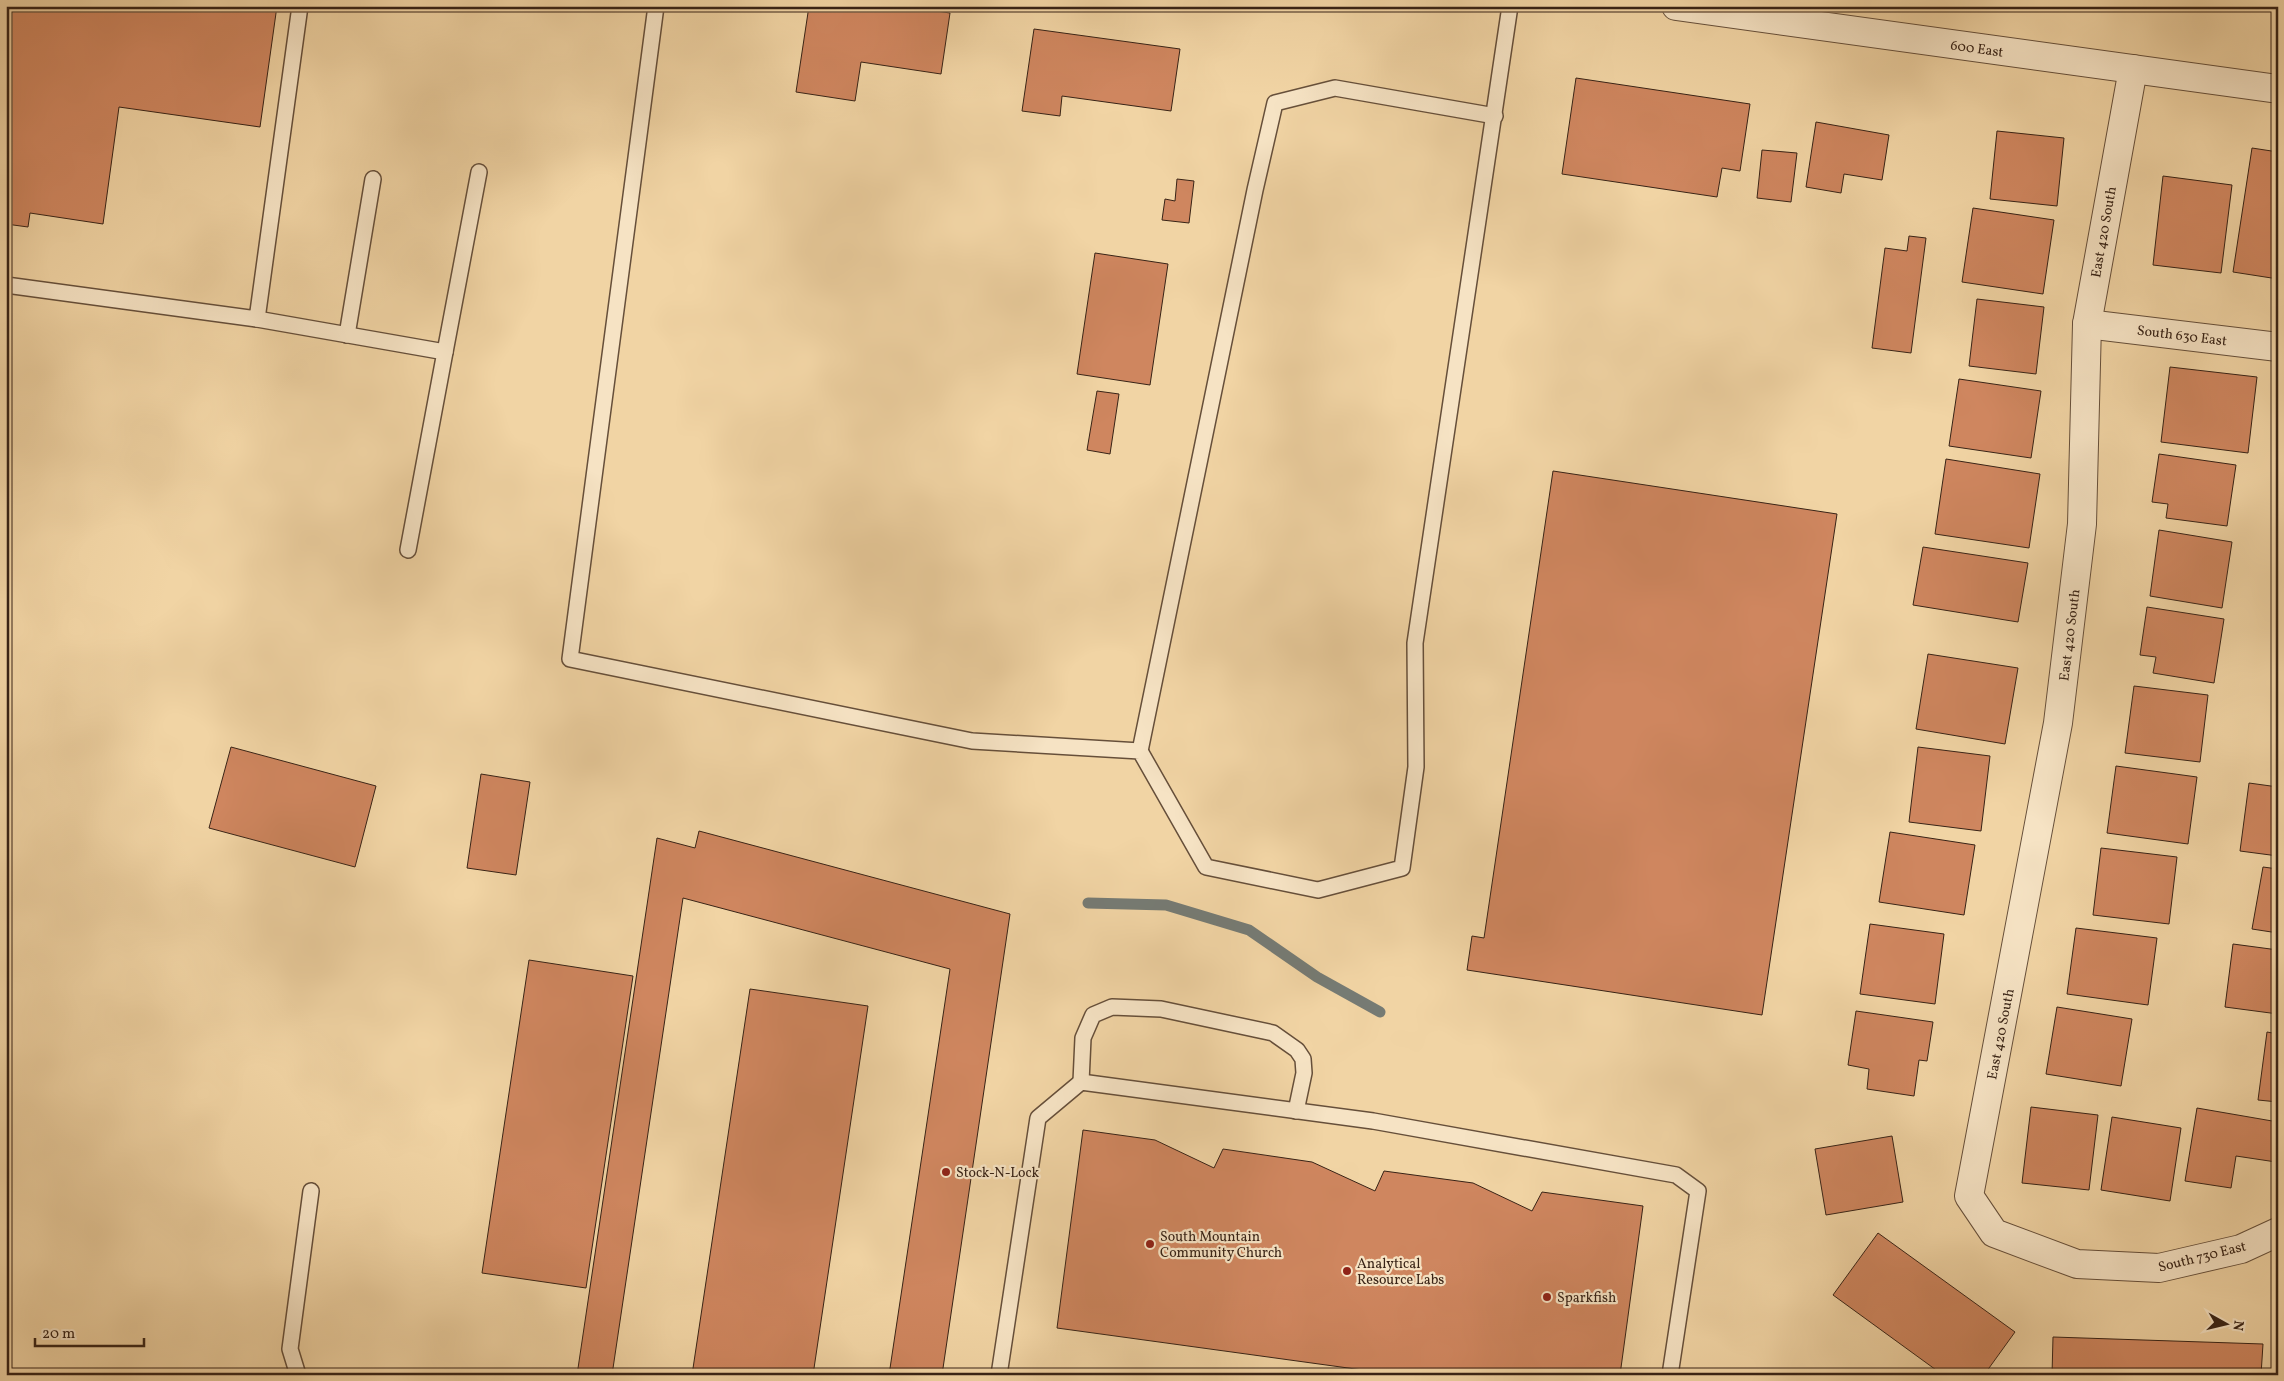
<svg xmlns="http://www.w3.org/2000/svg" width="2284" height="1381" viewBox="0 0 2284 1381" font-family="Vollkorn,serif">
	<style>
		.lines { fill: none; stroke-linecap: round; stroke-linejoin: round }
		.stream { stroke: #767b74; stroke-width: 11 }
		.building { fill: #cf865f; stroke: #382316 }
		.lane-casing { stroke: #664f3a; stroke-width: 18 }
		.street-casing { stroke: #664f3a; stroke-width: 30 }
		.lane { stroke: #f6e3c4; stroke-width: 15 }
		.street { stroke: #f6e3c4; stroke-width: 28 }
		.poi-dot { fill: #8f2418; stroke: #f6e3c4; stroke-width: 2 }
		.labels { text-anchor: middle; stroke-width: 4.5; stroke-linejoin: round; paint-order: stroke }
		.street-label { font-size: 14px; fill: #382316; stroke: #f6e3c4 }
		.poi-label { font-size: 14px; fill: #382316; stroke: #f6e3c4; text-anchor: start }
	</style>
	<rect width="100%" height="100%" fill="#f1d4a4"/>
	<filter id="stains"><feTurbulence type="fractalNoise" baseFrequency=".004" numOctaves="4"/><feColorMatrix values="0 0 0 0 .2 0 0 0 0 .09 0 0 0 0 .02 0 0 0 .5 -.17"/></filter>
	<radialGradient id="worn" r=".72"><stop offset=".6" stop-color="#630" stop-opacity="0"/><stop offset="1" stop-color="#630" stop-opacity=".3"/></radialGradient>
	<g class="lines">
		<path class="stream" d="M 1088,903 L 1166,905 L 1249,930 L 1317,977 L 1380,1012"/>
	</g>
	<g class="building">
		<path d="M 6,6 L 277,6 L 260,127 L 119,107 L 103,224 L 30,213 L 28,227 L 6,224 Z"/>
		<path d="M 809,6 L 902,6 L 950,13 L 941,74 L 861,62 L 855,101 L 796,92 Z"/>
		<path d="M 1034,29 L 1180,49 L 1171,111 L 1062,96 L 1060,116 L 1022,111 Z"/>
		<path d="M 1576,78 L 1750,104 L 1740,171 L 1722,168 L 1717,197 L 1562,174 Z"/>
		<path d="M 1816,122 L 1889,135 L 1882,180 L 1844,174 L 1841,193 L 1806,187 Z"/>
		<path d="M 1997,131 L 2064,138 L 2057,206 L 1990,199 Z"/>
		<path d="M 2252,148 L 2278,152 L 2278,279 L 2233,272 Z"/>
		<path d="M 1762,150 L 1797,153 L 1791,202 L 1757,198 Z"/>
		<path d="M 2163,176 L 2232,185 L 2221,273 L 2153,265 Z"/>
		<path d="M 1177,179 L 1194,181 L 1189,223 L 1162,220 L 1165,199 L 1175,201 Z"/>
		<path d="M 1973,208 L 2054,220 L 2043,294 L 1962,282 Z"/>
		<path d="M 1909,236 L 1926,238 L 1911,353 L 1872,348 L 1885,248 L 1907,251 Z"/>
		<path d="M 1095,253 L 1168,264 L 1150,385 L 1077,374 Z"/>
		<path d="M 1977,299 L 2044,307 L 2036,374 L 1969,366 Z"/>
		<path d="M 2170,367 L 2257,377 L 2248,453 L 2161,442 Z"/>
		<path d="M 1959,379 L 2041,391 L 2031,458 L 1949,446 Z"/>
		<path d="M 1097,391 L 1119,394 L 1110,454 L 1087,450 Z"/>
		<path d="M 2159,454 L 2236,465 L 2227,526 L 2166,518 L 2168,504 L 2152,502 Z"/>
		<path d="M 1946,459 L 2040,474 L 2029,548 L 1935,534 Z"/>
		<path d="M 1553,471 L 1837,514 L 1762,1015 L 1467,970 L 1472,936 L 1484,938 Z"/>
		<path d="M 2159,530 L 2232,542 L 2222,608 L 2150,596 Z"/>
		<path d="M 1923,547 L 2028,563 L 2018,622 L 1913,605 Z"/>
		<path d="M 2147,607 L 2224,619 L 2214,683 L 2153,673 L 2156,657 L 2140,655 Z"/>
		<path d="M 1928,654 L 2018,668 L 2005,744 L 1916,729 Z"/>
		<path d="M 2134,686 L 2208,695 L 2200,762 L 2125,753 Z"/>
		<path d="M 231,747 L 376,786 L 355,867 L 209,828 Z"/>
		<path d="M 1918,747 L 1990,756 L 1981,831 L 1909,822 Z"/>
		<path d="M 2116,766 L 2197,777 L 2188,844 L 2107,833 Z"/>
		<path d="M 481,774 L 530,782 L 516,875 L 467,868 Z"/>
		<path d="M 2249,783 L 2278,787 L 2278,856 L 2240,851 Z"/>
		<path d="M 699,831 L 1010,914 L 942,1375 L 889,1375 L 950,969 L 683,898 L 612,1375 L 577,1375 L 657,838 L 695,848 Z"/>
		<path d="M 1890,832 L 1975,845 L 1964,915 L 1879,902 Z"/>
		<path d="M 2101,848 L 2177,857 L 2169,924 L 2093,915 Z"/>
		<path d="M 2263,867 L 2278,869 L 2278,933 L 2252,929 Z"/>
		<path d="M 1870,924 L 1944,934 L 1935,1004 L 1860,994 Z"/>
		<path d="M 2076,928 L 2157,938 L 2148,1005 L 2067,994 Z"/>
		<path d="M 2233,944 L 2278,950 L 2278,1014 L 2225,1007 Z"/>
		<path d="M 529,960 L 633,976 L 586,1288 L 482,1273 Z"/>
		<path d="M 750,989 L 868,1006 L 813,1375 L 692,1375 Z"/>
		<path d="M 2057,1007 L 2132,1019 L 2121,1086 L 2046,1074 Z"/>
		<path d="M 1856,1011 L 1933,1022 L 1927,1061 L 1919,1060 L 1914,1096 L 1867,1089 L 1869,1069 L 1848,1065 Z"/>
		<path d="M 2267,1032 L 2278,1034 L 2278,1102 L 2258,1100 Z"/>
		<path d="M 2031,1107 L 2098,1115 L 2089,1190 L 2022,1183 Z"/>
		<path d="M 2197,1108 L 2278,1122 L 2276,1162 L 2236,1156 L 2231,1188 L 2185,1181 Z"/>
		<path d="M 2112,1117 L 2181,1128 L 2170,1201 L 2101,1190 Z"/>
		<path d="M 1083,1130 L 1155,1140 L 1214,1168 L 1223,1149 L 1312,1162 L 1375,1191 L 1384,1171 L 1473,1183 L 1532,1211 L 1542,1192 L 1643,1206 L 1620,1375 L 1399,1375 L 1057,1328 Z"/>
		<path d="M 1892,1136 L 1903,1202 L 1826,1215 L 1815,1149 Z"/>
		<path d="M 1878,1233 L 2015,1332 L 1984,1375 L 1943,1375 L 1833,1295 Z"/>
		<path d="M 2053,1337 L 2263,1344 L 2261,1375 L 2052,1375 Z"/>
	</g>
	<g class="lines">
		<g class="lane-casing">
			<g id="lane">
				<path d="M 656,6 L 570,659 L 972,741 L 1140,751 L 1206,867 L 1318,890 L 1402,868 L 1416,767 L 1415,643 L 1510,6"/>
				<path d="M 6,285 L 257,319 L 300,6"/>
				<path d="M 257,319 L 445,352 L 408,550"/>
				<path d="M 347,335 L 373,179"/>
				<path d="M 445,352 L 479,172"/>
				<path d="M 1140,751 L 1255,190 L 1275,103 L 1335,88 L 1495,116"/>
				<path d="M 1081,1082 L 1083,1038 L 1093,1015 L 1112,1007 L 1161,1009 L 1273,1033 L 1297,1050 L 1303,1059 L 1304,1073 L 1296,1111"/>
				<path d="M 298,1375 L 290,1349 L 311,1191"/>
				<path d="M 999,1375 L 1038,1118 L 1081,1082 L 1373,1121 L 1676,1175 L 1698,1191 L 1670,1375"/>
			</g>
		</g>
		<g class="street-casing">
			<g id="street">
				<path d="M 1676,6 L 2278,89"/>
				<path d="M 2133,69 L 2087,324 L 2082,524 L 2058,723 L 1969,1196 L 1994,1233 L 2077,1264 L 2159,1268 L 2241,1249 L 2278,1232"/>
				<path d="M 2087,324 L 2278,347"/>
			</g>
		</g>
		<use href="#lane" class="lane"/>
		<use href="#street" class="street"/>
	</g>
	<g class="poi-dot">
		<circle cx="946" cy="1172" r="5"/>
		<circle cx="1150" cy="1244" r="5"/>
		<circle cx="1347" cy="1271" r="5"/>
		<circle cx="1547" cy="1297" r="5"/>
	</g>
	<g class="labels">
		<g class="street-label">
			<text transform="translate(1977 48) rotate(8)" y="5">600 East</text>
			<text transform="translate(2103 232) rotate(-80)" y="5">East 420 South</text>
			<text transform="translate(2182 335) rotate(7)" y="5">South 630 East</text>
			<text transform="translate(2069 635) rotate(-83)" y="5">East 420 South</text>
			<text transform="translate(2000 1034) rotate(-79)" y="5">East 420 South</text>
			<text transform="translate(2202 1256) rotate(-14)" y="5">South 730 East</text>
		</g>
		<g class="poi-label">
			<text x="956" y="1177">Stock-N-Lock</text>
			<text x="1160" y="1241">South Mountain<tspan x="1160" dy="16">Community Church</tspan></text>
			<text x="1357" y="1268">Analytical<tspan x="1357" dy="16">Resource Labs</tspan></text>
			<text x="1557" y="1302">Sparkfish</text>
		</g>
	</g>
	<rect width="2284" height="1381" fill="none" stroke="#f1d4a4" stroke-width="25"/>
	<rect x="8" y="8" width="2269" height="1366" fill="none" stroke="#382316" stroke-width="2.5"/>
	<rect x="12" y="12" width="2259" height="1356" fill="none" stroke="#382316"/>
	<g transform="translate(2226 1324) rotate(98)" stroke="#f6e3c4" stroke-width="4" paint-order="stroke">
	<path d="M0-4L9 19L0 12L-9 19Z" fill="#382316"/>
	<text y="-8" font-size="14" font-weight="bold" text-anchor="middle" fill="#382316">N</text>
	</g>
	<path d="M35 1338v8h109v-8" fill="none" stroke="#382316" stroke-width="2.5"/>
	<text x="42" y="1338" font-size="15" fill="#382316" stroke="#f6e3c4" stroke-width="4" paint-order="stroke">20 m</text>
	<rect width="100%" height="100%" filter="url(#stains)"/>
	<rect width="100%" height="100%" fill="url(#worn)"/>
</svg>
